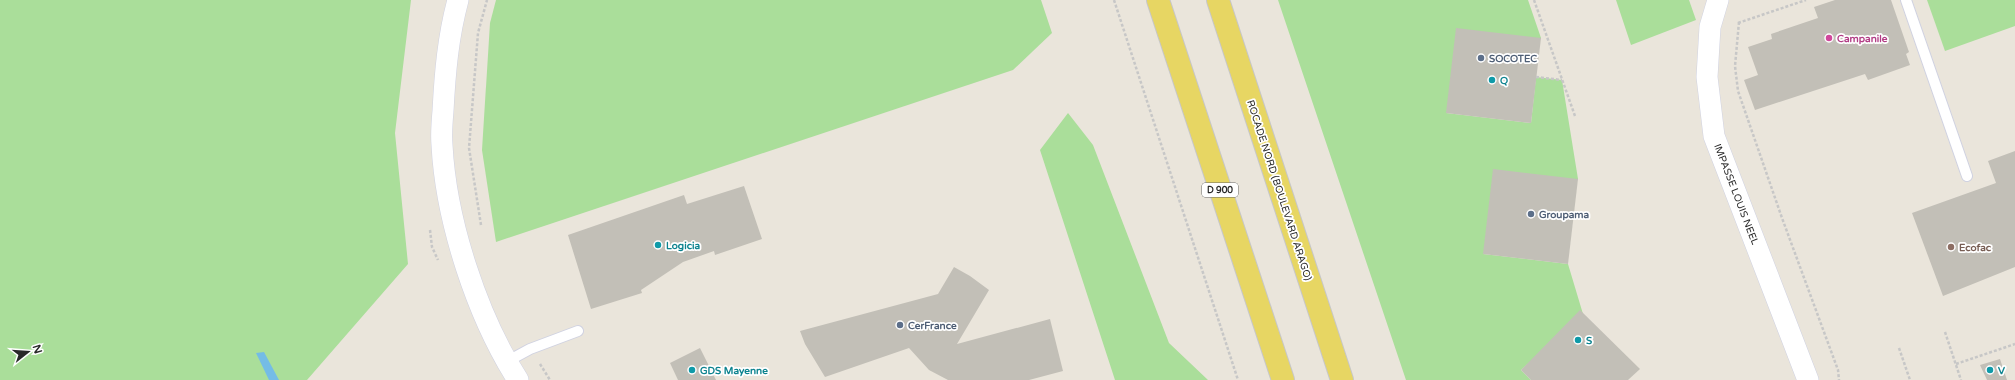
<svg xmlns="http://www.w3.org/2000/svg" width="2015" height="380" viewBox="0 0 2015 380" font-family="'Varela Round',sans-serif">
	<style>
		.green { fill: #aade9a }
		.water { fill: #74bce6 }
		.building { fill: #c2bfb7 }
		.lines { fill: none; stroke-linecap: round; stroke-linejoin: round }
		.service-casing { stroke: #d0d2e1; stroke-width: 12 }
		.minor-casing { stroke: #d0d2e1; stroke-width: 22 }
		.primary-casing { stroke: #c7c7c7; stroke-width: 24 }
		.path { stroke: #c7c7c7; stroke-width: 2.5; stroke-dasharray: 3 2; stroke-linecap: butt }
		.service { stroke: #fff; stroke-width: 10 }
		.minor { stroke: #fff; stroke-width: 21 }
		.primary { stroke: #e7d663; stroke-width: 22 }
		.hotel-dot { fill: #d1479c; stroke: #fff; stroke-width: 1.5 }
		.service-dot { fill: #5c6f8a; stroke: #fff; stroke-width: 1.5 }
		.culture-dot { fill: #0f9aa8; stroke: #fff; stroke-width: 1.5 }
		.education-dot { fill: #8d6e63; stroke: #fff; stroke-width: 1.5 }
		.labels { text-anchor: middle; stroke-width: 3.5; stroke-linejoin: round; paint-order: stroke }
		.shield { fill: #fff; stroke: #686868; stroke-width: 1 }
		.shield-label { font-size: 9px; font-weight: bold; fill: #282828 }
		.hotel-label { font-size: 10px; font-weight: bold; fill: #b23c85; stroke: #fff; text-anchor: start }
		.service-label { font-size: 10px; font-weight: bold; fill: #4e5e75; stroke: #fff; text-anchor: start }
		.culture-label { font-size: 10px; font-weight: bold; fill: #0d838f; stroke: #fff; text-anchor: start }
		.street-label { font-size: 10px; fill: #282828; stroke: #fff }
		.education-label { font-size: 10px; font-weight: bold; fill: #785e54; stroke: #fff; text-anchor: start }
	</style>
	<rect width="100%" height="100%" fill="#eae5db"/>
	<g class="green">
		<path d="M 0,0 L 411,0 L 395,133 L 408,264 L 307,380 L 0,380 Z"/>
		<path d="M 496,0 L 1041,0 L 1052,33 L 1013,70 L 496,242 L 482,150 L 490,23 Z"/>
		<path d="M 1278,0 L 1528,0 L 1541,38 L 1446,113 L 1531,123 L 1536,77 L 1562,80 L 1578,179 L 1483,254 L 1568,264 L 1583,314 L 1521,370 L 1531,380 L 1406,380 Z"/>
		<path d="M 1616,0 L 1689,0 L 1696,20 L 1631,45 Z"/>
		<path d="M 1927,0 L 2015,0 L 2015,26 L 1945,51 Z"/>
		<path d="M 1068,113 L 1093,145 L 1169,343 L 1208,380 L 1115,380 L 1040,150 Z"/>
	</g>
	<path class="water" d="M 264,352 L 279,380 L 269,380 L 256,353 Z"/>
	<g class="building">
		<path d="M 1835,0 L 1891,0 L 1909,52 L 1906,54 L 1910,65 L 1868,80 L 1865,74 L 1755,110 L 1744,80 L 1758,75 L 1748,47 L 1772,39 L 1771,34 L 1818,18 L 1814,7 Z"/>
		<path d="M 1456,28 L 1541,38 L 1531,123 L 1446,113 Z"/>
		<path d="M 2015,151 L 2015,267 L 1943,296 L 1912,213 L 1996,183 L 1988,161 Z"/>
		<path d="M 1493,169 L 1578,179 L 1568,264 L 1483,254 Z"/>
		<path d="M 744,186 L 762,239 L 715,255 L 714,251 L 683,262 L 641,290 L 642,293 L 591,309 L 568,235 L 684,195 L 687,204 Z"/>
		<path d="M 954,267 L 970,276 L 989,290 L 957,344 L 1050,319 L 1063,371 L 1029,380 L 948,380 L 929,370 L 909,348 L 825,377 L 805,344 L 800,331 L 938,294 Z"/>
		<path d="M 1580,310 L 1640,369 L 1628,380 L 1531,380 L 1521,370 Z"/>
		<path d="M 700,348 L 716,380 L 678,380 L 670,363 Z"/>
		<path d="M 2000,359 L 2007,380 L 1987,380 L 1980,365 Z"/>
	</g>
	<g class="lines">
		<g class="service-casing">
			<g id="service">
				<path d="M 1906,0 L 1967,176"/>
				<path d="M 506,362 L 530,349 L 578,331"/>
			</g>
		</g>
		<g class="minor-casing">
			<g id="minor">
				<path d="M 458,0 C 448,37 445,73 443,111 C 442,122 441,134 442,145 C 446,221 477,316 518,380"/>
				<path d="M 1718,0 L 1710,27 L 1707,77 L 1714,136 L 1808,380"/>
			</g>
		</g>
		<g class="primary-casing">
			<g id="primary">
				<path d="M 1158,0 L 1283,380"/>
				<path d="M 1218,0 L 1342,380"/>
			</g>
		</g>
		<g class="path">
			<path d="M 1114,0 L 1238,380"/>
			<path d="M 1534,0 L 1575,116"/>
			<path d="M 1739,22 L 1735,66 L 1738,91 L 1782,218 L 1838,370 L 1839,380"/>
			<path d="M 1738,23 L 1806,0"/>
			<path d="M 1536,77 L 1562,80"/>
			<path d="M 481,225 L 469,148 L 478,33 L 487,0"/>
			<path d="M 430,230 L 432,247 L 438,260"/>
			<path d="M 1945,332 L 1961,380"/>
			<path d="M 1899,348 L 1910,380"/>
			<path d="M 540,364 L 550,380"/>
			<path d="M 1956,364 L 2015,344"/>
		</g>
		<use href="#service" class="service"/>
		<use href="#minor" class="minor"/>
		<use href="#primary" class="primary"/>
	</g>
	<circle class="hotel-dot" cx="1829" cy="38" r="4"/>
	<g class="service-dot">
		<circle cx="1481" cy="58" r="4"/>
		<circle cx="1531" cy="214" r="4"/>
		<circle cx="900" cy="325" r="4"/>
	</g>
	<g class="culture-dot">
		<circle cx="1492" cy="80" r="4"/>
		<circle cx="658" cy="245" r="4"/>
		<circle cx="1578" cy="340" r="4"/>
		<circle cx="692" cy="370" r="4"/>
		<circle cx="1990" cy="370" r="4"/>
	</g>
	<circle class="education-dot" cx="1951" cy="247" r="4"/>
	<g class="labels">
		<rect class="shield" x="1202" y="183" width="36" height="14" rx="3"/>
		<g class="shield-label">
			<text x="1220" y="193">D 900</text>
		</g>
		<g class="hotel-label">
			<text x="1837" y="42">Campanile</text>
		</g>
		<g class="service-label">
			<text x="1489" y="62">SOCOTEC</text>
			<text x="1539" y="218">Groupama</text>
			<text x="908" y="329">CerFrance</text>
		</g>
		<g class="culture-label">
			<text x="1500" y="84">Q</text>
			<text x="666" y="249">Logicia</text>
			<text x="1586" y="344">S</text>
			<text x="700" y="374">GDS Mayenne</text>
			<text x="1998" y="374">V</text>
		</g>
		<g class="street-label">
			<text transform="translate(1280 190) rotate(72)" y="4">ROCADE NORD (BOULEVARD ARAGO)</text>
			<text transform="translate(1737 194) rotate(69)" y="4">IMPASSE LOUIS NEEL</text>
		</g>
		<g class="education-label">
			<text x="1959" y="251">Ecofac</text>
		</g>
	</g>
	<g transform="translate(28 352) rotate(73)" stroke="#ffffff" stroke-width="3" paint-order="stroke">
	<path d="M0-3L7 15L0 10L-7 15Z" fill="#282828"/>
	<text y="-6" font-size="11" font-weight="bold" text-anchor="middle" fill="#282828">N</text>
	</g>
</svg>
